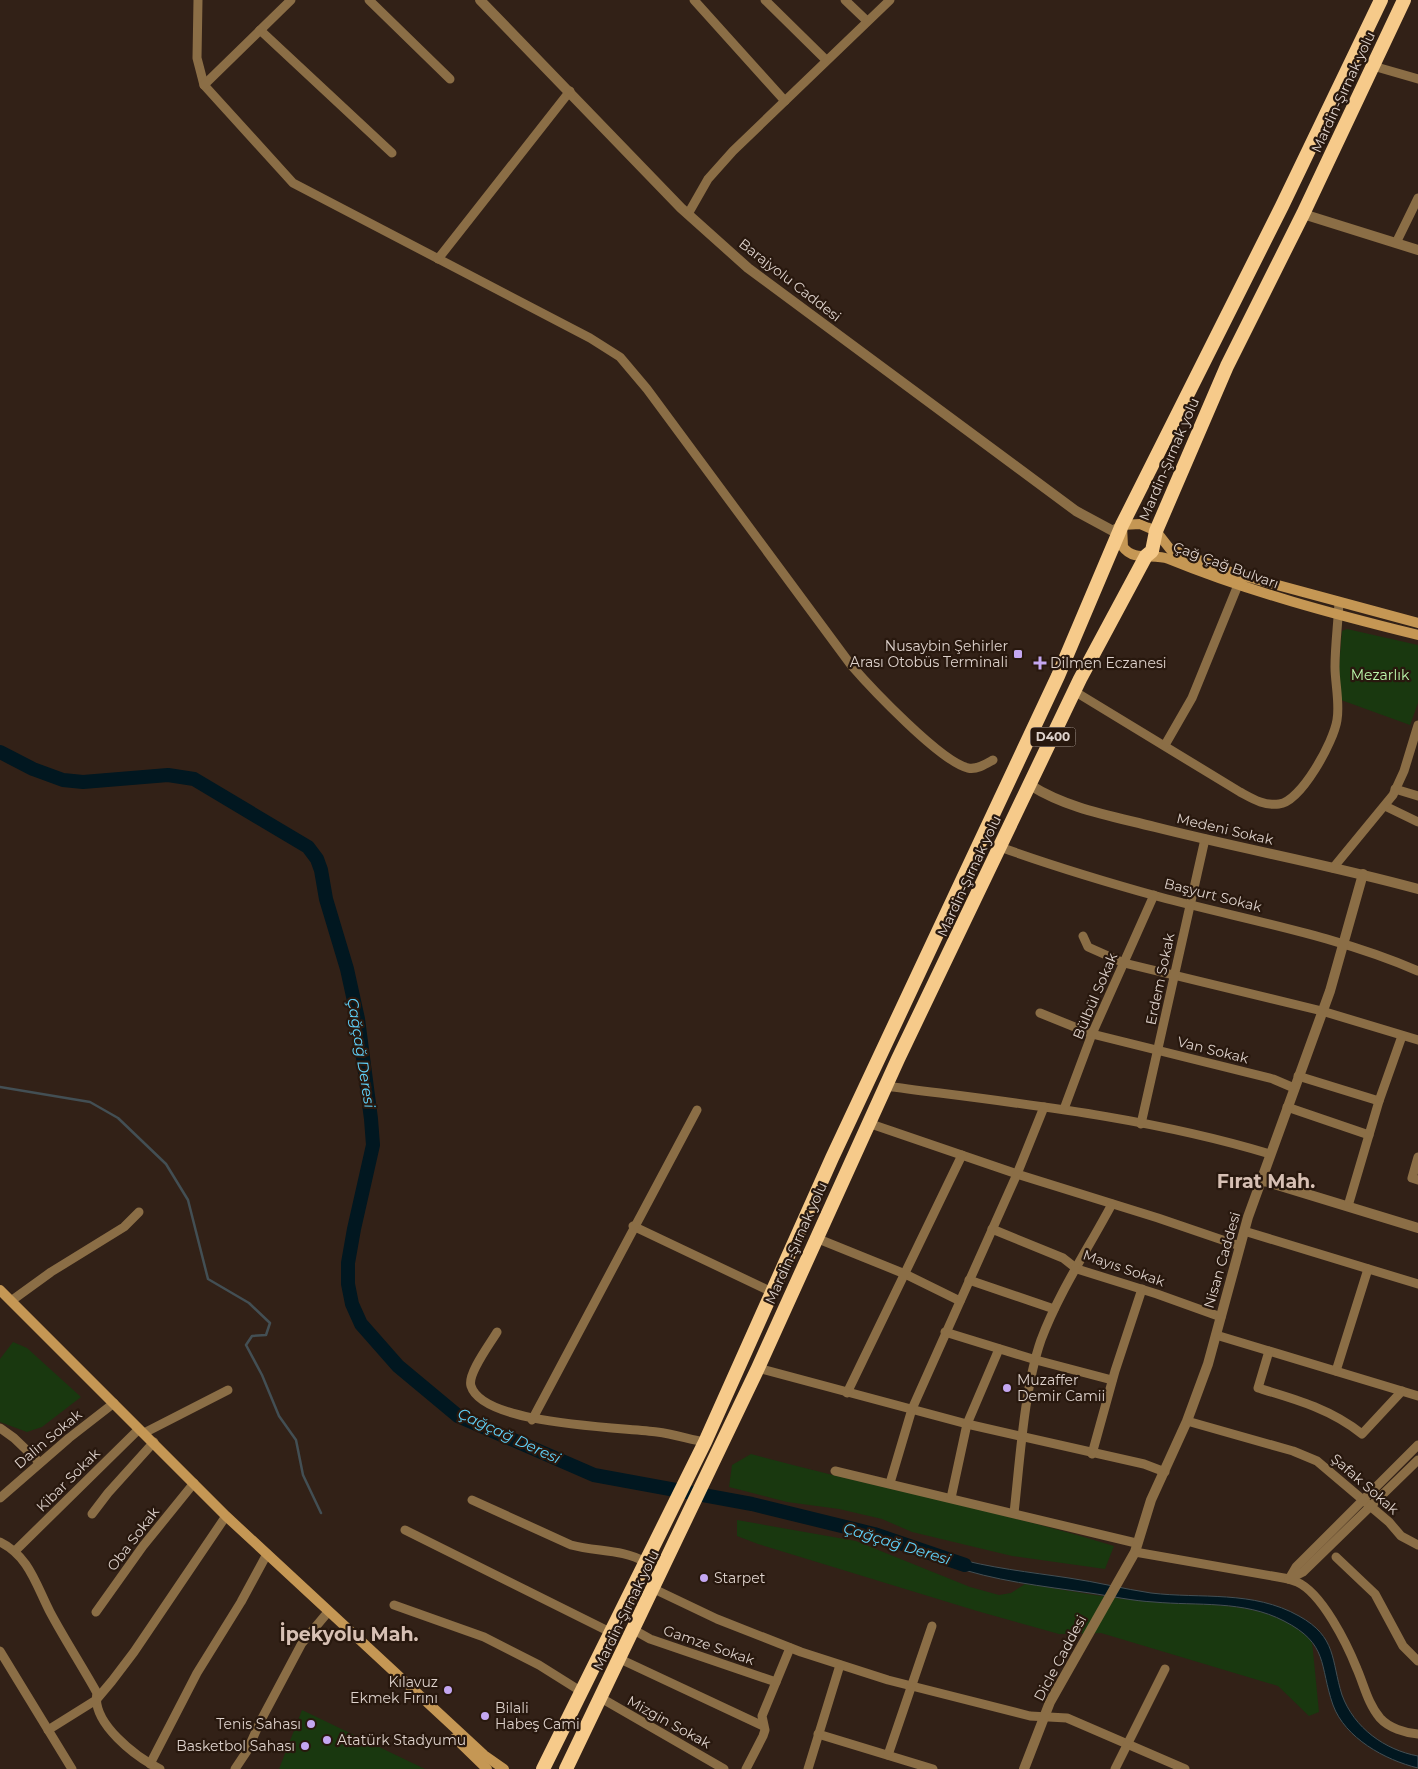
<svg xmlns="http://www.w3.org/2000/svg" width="1418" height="1769" viewBox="0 0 1418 1769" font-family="Montserrat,sans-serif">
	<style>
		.green { fill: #19380f }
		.water { fill: #011720; stroke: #434f54 }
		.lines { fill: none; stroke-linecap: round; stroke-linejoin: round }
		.stream { stroke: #434f54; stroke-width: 2.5 }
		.river { stroke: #011720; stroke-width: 14 }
		.minor { stroke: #8b6e46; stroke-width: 9 }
		.tertiary { stroke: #8b6e46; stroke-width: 10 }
		.secondary { stroke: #c59754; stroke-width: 10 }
		.trunk { stroke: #f6ca8a; stroke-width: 14 }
		.poi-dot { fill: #c4a7f1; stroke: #28180e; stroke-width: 2 }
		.labels { text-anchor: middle; stroke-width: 4.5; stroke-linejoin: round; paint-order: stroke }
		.shield { fill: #28180e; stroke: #a79a93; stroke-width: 1 }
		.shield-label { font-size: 12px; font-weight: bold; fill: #ded2cc }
		.street-label { font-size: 14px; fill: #ded2cc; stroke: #28180e }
		.poi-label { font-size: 14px; fill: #ded2cc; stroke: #28180e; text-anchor: start }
		.park-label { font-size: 14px; fill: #bcf7ab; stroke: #28180e }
		.water-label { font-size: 15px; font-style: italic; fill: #60d2fb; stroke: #28180e }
		.district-label { font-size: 19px; font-weight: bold; fill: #d7c0b4; stroke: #28180e }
	</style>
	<rect width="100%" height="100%" fill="#322117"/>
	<g class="green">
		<path d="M 1347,629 L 1418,645 L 1418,703 L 1410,725 L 1341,700 L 1338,678 L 1342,631 Z"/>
		<path d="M 13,1342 L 27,1348 L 81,1397 L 42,1427 L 27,1432 L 0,1422 L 0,1359 Z"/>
		<path d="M 751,1454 C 871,1487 994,1509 1114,1546 L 1105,1569 L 1012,1556 L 912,1532 L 882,1519 L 839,1509 L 787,1502 L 729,1487 L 732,1465 Z"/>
		<path d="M 737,1520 L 856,1541 L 970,1587 L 999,1595 L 1011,1593 L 1025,1584 C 1068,1590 1111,1599 1153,1602 C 1209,1607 1268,1598 1312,1641 L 1319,1712 L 1309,1716 L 1278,1686 L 1101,1633 L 1059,1634 L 977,1611 L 758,1544 L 737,1536 Z"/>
		<path d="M 302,1710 L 425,1769 L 279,1769 Z"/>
	</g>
	<path class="water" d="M 951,1557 C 990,1568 1029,1572 1069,1578 C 1097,1582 1124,1589 1151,1593 C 1201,1599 1253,1590 1299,1616 C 1337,1637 1331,1660 1342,1695 C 1354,1728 1385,1750 1418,1756 L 1418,1768 C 1385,1760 1345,1738 1333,1705 C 1319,1665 1329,1644 1284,1621 C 1244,1600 1197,1606 1154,1602 C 1133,1601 1111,1596 1090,1593 C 1042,1586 994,1581 949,1565 L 947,1560 Z"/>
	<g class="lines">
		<path class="stream" d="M 0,1087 L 90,1102 L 118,1118 L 166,1164 L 188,1200 L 208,1279 L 249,1303 L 270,1323 L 266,1335 L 252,1336 L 246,1345 L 262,1375 L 279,1416 L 296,1440 L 303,1475 L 321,1513"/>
		<path class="river" d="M 0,752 L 33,769 L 63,780 L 83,782 L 168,775 L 194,779 L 308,847 L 317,859 L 321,870 L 326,899 L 347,969 L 358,1019 L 371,1119 L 373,1145 L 354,1229 L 348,1263 L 348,1284 L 352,1304 L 361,1324 L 398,1366 L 458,1416 L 594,1475 L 752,1504 L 874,1534 L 965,1565"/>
		<g class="minor">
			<path d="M 198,0 L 197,58 L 204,85 L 293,183 L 590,338 L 620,357 L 647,389 L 851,665 C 871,688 941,762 968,768 C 977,770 986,764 993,760"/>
			<path d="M 369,0 L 450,79"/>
			<path d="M 694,0 L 785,101"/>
			<path d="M 765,0 L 826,60"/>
			<path d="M 845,0 L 867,21"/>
			<path d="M 260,30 L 392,153"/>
			<path d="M 1373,66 L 1418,79"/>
			<path d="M 204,85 L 291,0"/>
			<path d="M 688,214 L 708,179 L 733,151 L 890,0"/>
			<path d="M 1396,243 L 1418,198"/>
			<path d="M 438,259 L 570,91"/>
			<path d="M 1074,691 L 1240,792 C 1253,799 1264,806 1279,804 C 1301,802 1334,741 1337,720 C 1340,703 1335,683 1335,667 C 1335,645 1338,624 1339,602"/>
			<path d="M 1165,745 L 1192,698 L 1238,585"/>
			<path d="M 1395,789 L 1418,796"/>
			<path d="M 1385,806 L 1418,822"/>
			<path d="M 1000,847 C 1053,866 1106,882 1160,897 C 1246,920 1335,935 1418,971"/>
			<path d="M 1333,868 L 1393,795 L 1404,771 L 1418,725"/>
			<path d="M 1083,936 L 1088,947 L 1124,963 L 1322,1011 L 1418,1040"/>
			<path d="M 1040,1013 L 1092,1034 L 1273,1079 L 1294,1088"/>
			<path d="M 1298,1076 L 1379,1101"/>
			<path d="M 885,1086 C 1014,1103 1145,1116 1270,1154"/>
			<path d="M 1287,1107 L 1369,1135"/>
			<path d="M 1064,1109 L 1092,1034 L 1154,895"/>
			<path d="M 868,1123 L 1017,1174 L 1158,1218 L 1240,1246"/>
			<path d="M 1141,1124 L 1205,839"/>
			<path d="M 1418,1157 L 1412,1178 L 1418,1180"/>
			<path d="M 1348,1206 L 1379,1101 L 1402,1036"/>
			<path d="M 633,1226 L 772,1292"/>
			<path d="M 992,1229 L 1063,1258 L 1077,1269 L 1157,1294 L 1221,1317"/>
			<path d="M 1244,1231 L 1418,1284"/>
			<path d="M 816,1238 L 905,1274 L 960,1301"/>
			<path d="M 969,1280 L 1054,1309"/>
			<path d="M 11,1301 L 51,1272 L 124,1227 L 139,1212"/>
			<path d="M 497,1332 C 490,1344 467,1374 471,1386 C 483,1425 619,1427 657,1432 C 673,1434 689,1439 705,1442"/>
			<path d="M 945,1332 L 1036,1360 L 1112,1380"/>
			<path d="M 1216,1335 L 1418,1396"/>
			<path d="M 1269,1351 L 1258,1388 C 1295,1399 1331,1409 1362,1434 L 1402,1391"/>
			<path d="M 758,1368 L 967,1424 L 1144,1464 L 1165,1472"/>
			<path d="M 1336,1371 L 1368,1269"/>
			<path d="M 847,1393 L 962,1155"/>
			<path d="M 532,1420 L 697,1110"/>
			<path d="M 1187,1421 L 1293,1451 L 1317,1461 L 1389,1522 L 1401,1536 L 1418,1545"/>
			<path d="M 0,1428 L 14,1438 L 40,1463"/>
			<path d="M 144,1433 L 228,1390"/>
			<path d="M 1092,1454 L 1115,1371 L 1142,1289"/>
			<path d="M 835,1471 L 1136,1543"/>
			<path d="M 890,1483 L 912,1409 L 1017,1174 L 1044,1107"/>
			<path d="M 0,1498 L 69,1438 L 114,1403"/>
			<path d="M 951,1498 L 967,1424 L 999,1349"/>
			<path d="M 472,1500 L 571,1545 C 597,1552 622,1549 645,1562"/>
			<path d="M 1014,1513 C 1020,1460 1024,1389 1041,1340 C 1059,1292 1088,1249 1112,1204"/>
			<path d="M 92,1514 L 108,1493 L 154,1442"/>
			<path d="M 405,1530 L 610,1632"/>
			<path d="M 0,1542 C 29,1556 36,1585 50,1612 C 65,1640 82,1666 97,1693 C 91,1723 136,1757 160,1769"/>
			<path d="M 15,1551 L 139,1429"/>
			<path d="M 1135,1552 L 1278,1577 C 1284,1578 1291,1579 1297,1582 C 1322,1593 1347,1644 1357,1669 C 1364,1685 1368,1704 1380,1718 C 1389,1728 1405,1733 1418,1734"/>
			<path d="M 1336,1557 L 1375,1594 L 1403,1646 L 1418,1661"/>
			<path d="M 1289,1579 L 1296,1567 L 1418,1445"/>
			<path d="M 1289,1579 L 1303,1572 L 1418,1460"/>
			<path d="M 654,1589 L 717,1619 L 801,1652 L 888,1680 L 1030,1716 L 1067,1718 L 1185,1769"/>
			<path d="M 394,1605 L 484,1637 L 539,1665 L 582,1692"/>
			<path d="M 96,1612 L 143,1546 L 194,1483"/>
			<path d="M 634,1630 L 650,1639 L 776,1682"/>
			<path d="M 0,1651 L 72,1769"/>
			<path d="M 620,1659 L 763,1726"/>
			<path d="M 601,1698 L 724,1769"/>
			<path d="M 48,1730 L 96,1700 L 112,1681 L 134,1652 L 226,1516"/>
			<path d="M 818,1734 L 933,1769"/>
			<path d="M 888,1755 L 932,1626"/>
			<path d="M 150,1764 L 197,1673 L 241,1602 L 267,1554"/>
			<path d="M 235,1769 L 247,1751 L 260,1722 L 302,1643 L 328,1612"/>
			<path d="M 746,1769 L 763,1736 L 765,1730 L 762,1716 L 790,1648"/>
			<path d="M 808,1769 L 840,1665"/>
			<path d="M 1115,1769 L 1165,1669"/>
		</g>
		<g class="tertiary">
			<path d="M 480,0 L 681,208 L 748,268 L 1076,511 L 1113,531 L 1122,525"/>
			<path d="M 1303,214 L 1418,250"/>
			<path d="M 1030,785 C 1068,809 1112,816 1155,827 C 1242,849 1331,865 1418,889"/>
			<path d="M 1261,1180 L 1418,1228"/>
			<path d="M 1024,1769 L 1050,1702 L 1135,1552 L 1151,1500 L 1187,1421 L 1208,1364 L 1248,1217 L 1330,991 L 1363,874"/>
		</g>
		<g class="secondary">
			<path d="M 1418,623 L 1233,573 L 1170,549 L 1156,531 L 1140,524 L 1122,525 L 1123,547 C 1134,562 1153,553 1169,559 C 1250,592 1333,614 1418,635"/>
			<path d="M 0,1290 L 226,1516 L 484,1755 L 504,1769"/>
			<path d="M 455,1738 L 487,1769"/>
		</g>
		<g class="trunk">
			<path d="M 543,1769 L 705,1442 L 832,1158 L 1058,676 L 1122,525 L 1282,206 L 1381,0"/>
			<path d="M 566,1769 L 758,1368 L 898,1059 L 1080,679 L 1146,556 L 1152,551 L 1156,531 L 1227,366 L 1303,214 L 1404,0"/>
		</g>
	</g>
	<g class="poi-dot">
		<rect x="1013" y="649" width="10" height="10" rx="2.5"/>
		<path d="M1037.5 655.5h5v5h5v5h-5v5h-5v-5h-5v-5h5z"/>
		<circle cx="1007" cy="1388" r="5"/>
		<circle cx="704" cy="1578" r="5"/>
		<circle cx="448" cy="1690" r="5"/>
		<circle cx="485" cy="1716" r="5"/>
		<circle cx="311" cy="1724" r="5"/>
		<circle cx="327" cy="1740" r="5"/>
		<circle cx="305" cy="1746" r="5"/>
	</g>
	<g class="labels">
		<rect class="shield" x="1030.5" y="727.5" width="45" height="19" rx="4"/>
		<g class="shield-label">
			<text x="1053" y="741">D400</text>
		</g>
		<g class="street-label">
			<text transform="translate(1343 92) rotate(-65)" y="5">Mardin-Şırnak yolu</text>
			<text transform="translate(790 280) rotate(38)" y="5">Barajyolu Caddesi</text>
			<text transform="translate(1169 459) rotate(-67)" y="5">Mardin-Şırnak yolu</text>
			<text transform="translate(1226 565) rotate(20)" y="5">Çağ Çağ Bulvarı</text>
			<text transform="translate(1225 829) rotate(13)" y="5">Medeni Sokak</text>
			<text transform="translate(969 876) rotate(-65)" y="5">Mardin-Şırnak yolu</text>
			<text transform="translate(1213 895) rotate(14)" y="5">Başyurt Sokak</text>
			<text transform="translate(1160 979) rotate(-78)" y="5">Erdem Sokak</text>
			<text transform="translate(1095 996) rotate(-67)" y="5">Bülbül Sokak</text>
			<text transform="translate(1213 1050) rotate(14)" y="5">Van Sokak</text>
			<text transform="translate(796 1243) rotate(-66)" y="5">Mardin-Şırnak yolu</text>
			<text transform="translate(1222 1260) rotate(-74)" y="5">Nisan Caddesi</text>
			<text transform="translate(1124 1268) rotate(19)" y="5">Mayıs Sokak</text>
			<text transform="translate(48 1439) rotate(-40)" y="5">Dalin Sokak</text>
			<text transform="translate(68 1480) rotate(-45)" y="5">Kibar Sokak</text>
			<text transform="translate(1365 1484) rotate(41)" y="5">Şafak Sokak</text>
			<text transform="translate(133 1539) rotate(-53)" y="5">Oba Sokak</text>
			<text transform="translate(626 1610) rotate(-64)" y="5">Mardin-Şırnak yolu</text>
			<text transform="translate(709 1645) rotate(19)" y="5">Gamze Sokak</text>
			<text transform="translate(1060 1658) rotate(-62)" y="5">Dicle Caddesi</text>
			<text transform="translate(669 1722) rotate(29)" y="5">Mizgin Sokak</text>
		</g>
		<g class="poi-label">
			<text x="1008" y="651" text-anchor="end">Nusaybin Şehirler<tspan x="1008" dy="16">Arası Otobüs Terminali</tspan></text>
			<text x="1050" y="668">Dilmen Eczanesi</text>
			<text x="1017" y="1385">Muzaffer<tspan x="1017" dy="16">Demir Camii</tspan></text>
			<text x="714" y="1583">Starpet</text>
			<text x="438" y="1687" text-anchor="end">Kılavuz<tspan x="438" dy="16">Ekmek Fırını</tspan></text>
			<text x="495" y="1713">Bilali<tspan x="495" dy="16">Habeş Cami</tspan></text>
			<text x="301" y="1729" text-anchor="end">Tenis Sahası</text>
			<text x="337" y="1745">Atatürk Stadyumu</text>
			<text x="295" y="1751" text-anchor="end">Basketbol Sahası</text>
		</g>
		<g class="park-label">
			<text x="1380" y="680">Mezarlık</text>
		</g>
		<g class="water-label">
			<text transform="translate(361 1053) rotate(81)" y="5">Çağçağ Deresi</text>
			<text transform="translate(509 1436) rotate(25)" y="5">Çağçağ Deresi</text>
			<text transform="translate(897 1544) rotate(17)" y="5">Çağçağ Deresi</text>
		</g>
		<g class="district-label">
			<text x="1266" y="1188">Fırat Mah.</text>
			<text x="349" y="1641">İpekyolu Mah.</text>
		</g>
	</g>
</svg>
